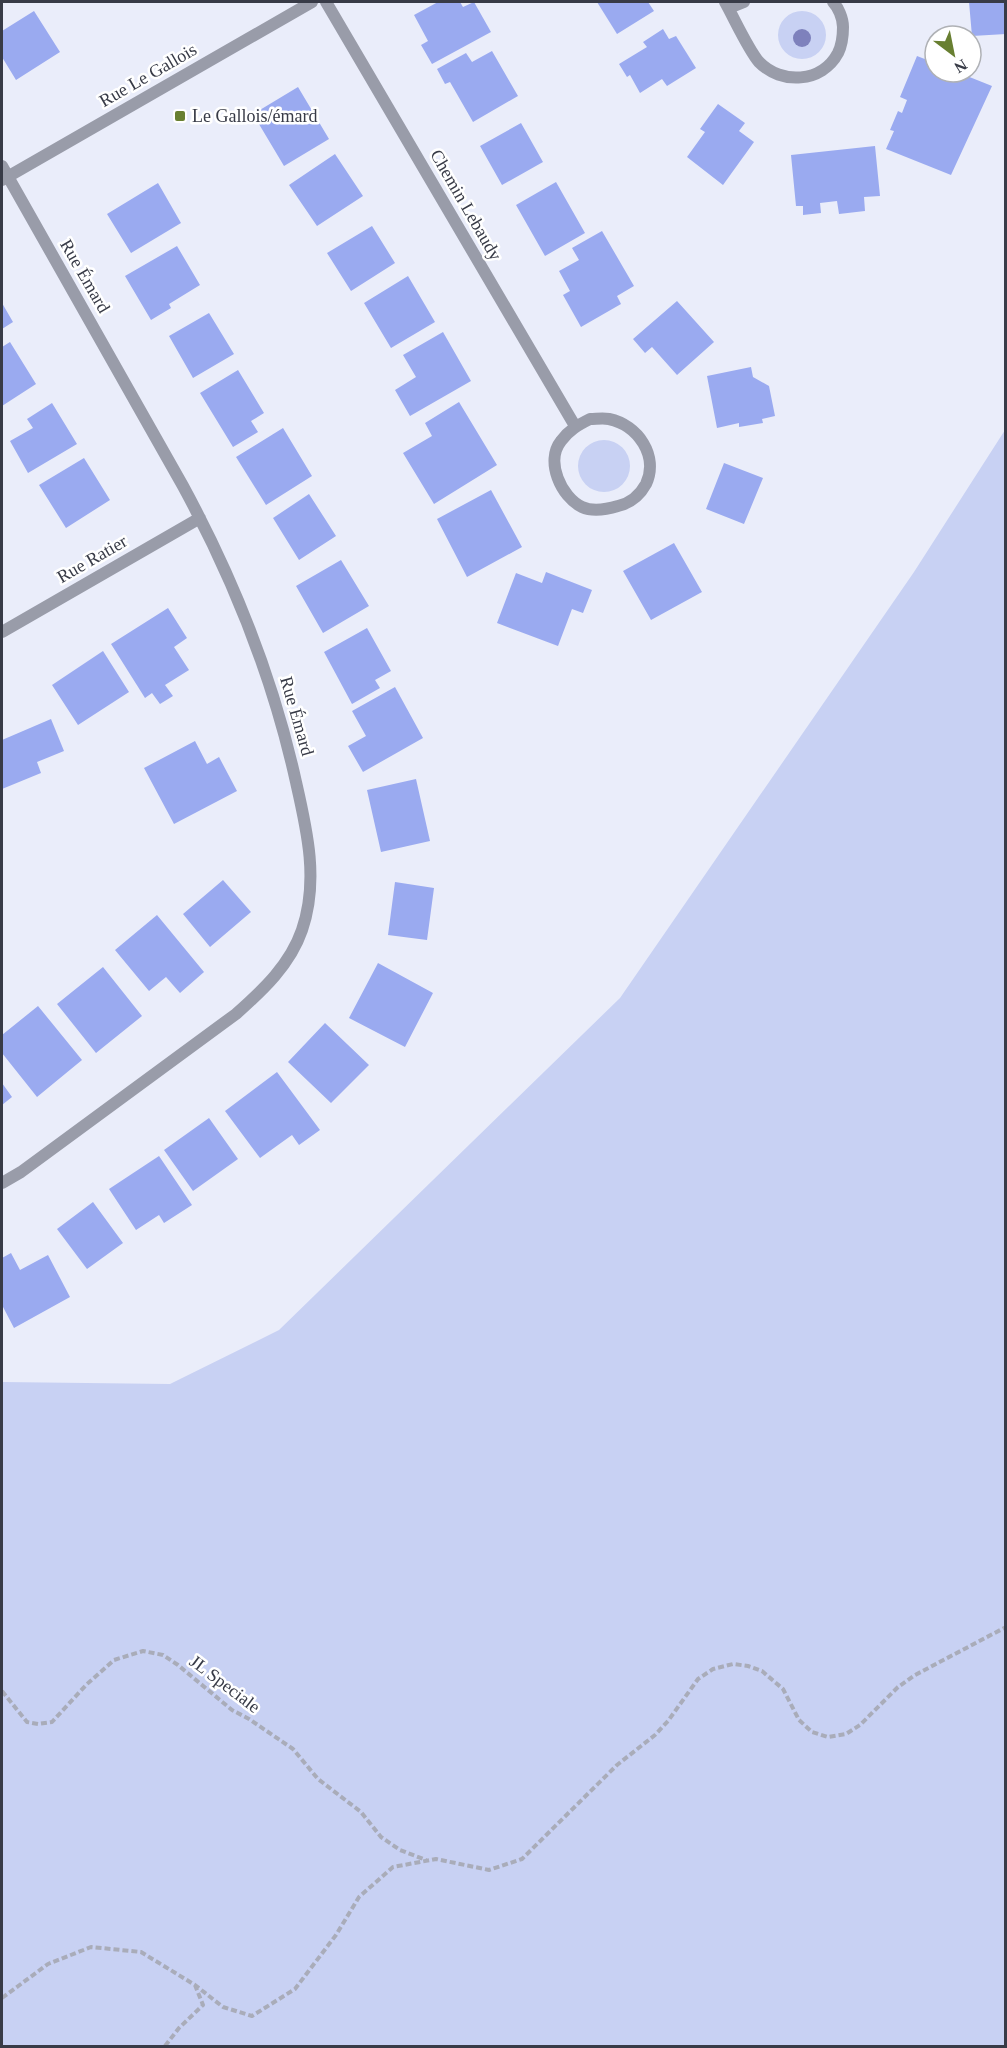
<svg xmlns="http://www.w3.org/2000/svg" width="1007" height="2048" viewBox="0 0 1007 2048" font-family="Georgia,serif">
  <style>
    .green { fill: #c8d1f3 }
    .building { fill: #9aaaf0 }
    .lines { fill: none; stroke-linecap: round; stroke-linejoin: round }
    .path { stroke: #a9acb9; stroke-width: 4; stroke-dasharray: 6 3; stroke-linecap: butt }
    .minor { stroke: #999ca9; stroke-width: 12 }
    .tertiary { stroke: #999ca9; stroke-width: 12 }
    .tree { fill: #7e81bc }
    .poi-dot { fill: #687f31; stroke: #fff; stroke-width: 2 }
    .labels { text-anchor: middle; dominant-baseline: central; stroke-width: 5; stroke-linejoin: round; paint-order: stroke }
    .street-label { font-size: 18px; fill: #383b47; stroke: #fff }
    .poi-label { font-size: 18px; fill: #383b47; stroke: #fff; text-anchor: start }
  </style>
  <rect width="100%" height="100%" fill="#eaedfa"/>
  <path class="green" d="M778 35a24 24 0 1 1 48 0a24 24 0 1 1-48 0Z
    M 1005,430 L 1005,2046 L 2,2046 L 2,1382 L 170,1384 L 279,1330 L 620,998 L 914,572 Z
    M578 466a26 26 0 1 1 52 0a26 26 0 1 1-52 0Z"/>
  <path class="building" d="M 438,2 L 460,2 L 463,7 L 474,2 L 491,32 L 432,64 L 421,45 L 428,41 L 414,15 Z
    M 597,2 L 648,2 L 654,11 L 617,34 Z
    M 969,2 L 1006,2 L 1006,34 L 972,36 Z
    M 34,11 L 60,52 L 16,80 L 2,57 L 2,31 Z
    M 663,29 L 669,39 L 676,36 L 696,68 L 667,86 L 662,79 L 640,93 L 630,75 L 627,77 L 619,64 L 647,47 L 643,42 Z
    M 492,51 L 518,96 L 473,122 L 450,82 L 445,84 L 437,69 L 466,53 L 472,62 Z
    M 917,56 L 935,63 L 935,72 L 957,72 L 992,86 L 951,175 L 886,149 L 894,131 L 890,130 L 898,111 L 902,113 L 907,100 L 900,97 Z
    M 298,87 L 329,139 L 284,166 L 253,114 Z
    M 718,104 L 745,123 L 739,131 L 754,142 L 723,185 L 687,157 L 705,132 L 700,129 Z
    M 521,123 L 543,162 L 502,185 L 480,146 Z
    M 875,146 L 880,196 L 864,197 L 865,211 L 839,214 L 837,201 L 820,203 L 821,213 L 803,215 L 803,206 L 796,206 L 791,155 Z
    M 335,154 L 363,196 L 317,226 L 289,185 Z
    M 556,182 L 585,233 L 545,256 L 516,205 Z
    M 158,183 L 181,223 L 131,253 L 107,214 Z
    M 372,226 L 395,263 L 351,291 L 327,253 Z
    M 602,231 L 634,286 L 617,296 L 621,304 L 581,327 L 563,295 L 570,291 L 559,271 L 579,260 L 572,248 Z
    M 177,246 L 200,285 L 169,304 L 171,308 L 151,320 L 125,276 Z
    M 408,276 L 435,322 L 391,348 L 364,303 Z
    M 677,301 L 714,342 L 677,375 L 652,347 L 645,353 L 633,339 Z
    M 2,303 L 13,322 L 2,329 Z
    M 209,313 L 234,354 L 193,378 L 169,336 Z
    M 443,332 L 471,381 L 410,416 L 395,390 L 416,377 L 403,355 Z
    M 10,342 L 36,384 L 2,406 L 2,347 Z
    M 751,367 L 753,377 L 769,386 L 775,416 L 762,419 L 763,423 L 739,427 L 739,423 L 717,428 L 707,376 Z
    M 238,370 L 264,413 L 251,421 L 258,432 L 233,447 L 200,393 Z
    M 459,402 L 497,465 L 434,504 L 403,453 L 432,436 L 425,423 Z
    M 52,403 L 77,444 L 28,473 L 10,441 L 33,428 L 27,419 Z
    M 283,428 L 312,476 L 266,505 L 236,457 Z
    M 84,458 L 110,500 L 66,528 L 39,485 Z
    M 724,463 L 763,478 L 744,524 L 706,509 Z
    M 491,490 L 522,547 L 467,577 L 437,519 Z
    M 309,494 L 336,536 L 299,560 L 273,518 Z
    M 674,543 L 702,592 L 651,620 L 623,571 Z
    M 341,560 L 369,606 L 323,633 L 296,586 Z
    M 546,572 L 592,590 L 583,613 L 572,609 L 558,646 L 497,623 L 516,573 L 542,583 Z
    M 168,608 L 187,638 L 174,647 L 189,670 L 165,685 L 173,696 L 160,704 L 152,693 L 145,698 L 111,644 Z
    M 367,628 L 391,671 L 375,680 L 380,688 L 352,704 L 324,652 Z
    M 103,651 L 129,692 L 78,725 L 52,685 Z
    M 395,687 L 423,738 L 363,772 L 348,746 L 366,736 L 352,711 Z
    M 51,719 L 64,751 L 37,762 L 41,773 L 2,789 L 2,740 Z
    M 195,741 L 207,764 L 219,757 L 237,791 L 174,824 L 144,768 Z
    M 416,779 L 430,841 L 381,852 L 367,790 Z
    M 223,880 L 251,912 L 210,947 L 183,914 Z
    M 395,882 L 434,888 L 427,940 L 388,935 Z
    M 157,915 L 204,972 L 180,993 L 166,977 L 149,991 L 115,950 Z
    M 378,963 L 433,993 L 405,1047 L 349,1018 Z
    M 103,967 L 142,1016 L 96,1053 L 57,1004 Z
    M 38,1006 L 82,1060 L 37,1097 L 2,1053 L 2,1035 Z
    M 325,1023 L 369,1065 L 331,1103 L 288,1062 Z
    M 277,1072 L 320,1130 L 299,1145 L 292,1135 L 260,1158 L 225,1111 Z
    M 2,1083 L 12,1097 L 2,1105 Z
    M 209,1118 L 238,1159 L 193,1191 L 164,1150 Z
    M 159,1156 L 192,1205 L 164,1223 L 159,1215 L 136,1230 L 109,1189 Z
    M 93,1202 L 123,1243 L 87,1269 L 57,1229 Z
    M 11,1253 L 20,1270 L 48,1255 L 70,1297 L 14,1328 L 2,1305 L 2,1258 Z"/>
  <g class="lines">
    <path class="path" d="M 2,1691 L 27,1722 L 38,1724 L 52,1722 L 87,1684 L 114,1660 L 143,1651 L 163,1655 L 178,1665 L 232,1710 L 249,1719 L 293,1749 L 318,1779 L 361,1812 L 381,1837 L 400,1850 L 426,1860
      M 2,1998 L 48,1964 L 91,1947 L 141,1952 L 195,1985 L 223,2007 L 252,2016 L 295,1989 L 336,1935 L 359,1897 L 393,1867 L 436,1859 L 489,1870 L 522,1859 L 617,1765 L 655,1735 L 668,1721 L 698,1679 L 713,1669 L 733,1664 L 748,1666 L 762,1671 L 783,1689 L 799,1720 L 812,1732 L 828,1737 L 846,1734 L 860,1725 L 898,1687 L 915,1675 L 1006,1627
      M 165,2046 L 179,2028 L 203,2005 L 195,1985"/>
    <path class="minor" d="M 326,2 L 575,426
      M 725,2 C 734,18 748,49 759,62 C 781,85 822,83 838,53 C 842,45 843,36 843,27 C 843,18 838,7 833,2
      M 729,8 L 744,2
      M 2,166 L 183,486 C 234,580 273,678 296,782 C 307,830 319,881 302,930 C 290,965 263,990 236,1014 L 21,1172 L 2,1183
      M 590,419 C 596,419 603,418 609,419 C 638,425 659,456 646,484 C 640,495 631,503 618,506 C 608,509 593,512 582,507 C 561,497 545,461 561,441 C 569,430 578,425 590,419 Z
      M 2,632 L 200,518"/>
    <path class="tertiary" d="M 2,180 L 312,2"/>
  </g>
  <circle class="tree" cx="802" cy="38" r="9"/>
  <rect class="poi-dot" x="174" y="110" width="12" height="12" rx="3"/>
  <g class="labels">
    <g class="street-label">
      <text transform="translate(148 75) rotate(-30)">Rue Le Gallois</text>
      <text transform="translate(466 205) rotate(60)">Chemin Lebaudy</text>
      <text transform="translate(85 276) rotate(60)">Rue Émard</text>
      <text transform="translate(92 559) rotate(-30)">Rue Ratier</text>
      <text transform="translate(297 716) rotate(74)">Rue Émard</text>
      <text transform="translate(225 1684) rotate(37)">JL Speciale</text>
    </g>
    <g class="poi-label">
      <text x="192" y="116">Le Gallois/émard</text>
    </g>
  </g>
  <rect width="1007" height="2048" fill="none" stroke="#383b47" stroke-width="6"/>
  <g transform="translate(953 54) rotate(148)"><circle r="28" fill="#ffffff" stroke="#afb1b5" stroke-width="1.5"/>
  <path d="M0-4.5L10 22L0 15L-10 22Z" fill="#687f31"/>
  <text y="-9" font-size="16" font-weight="bold" text-anchor="middle" fill="#383b47">N</text>
  </g>
</svg>
